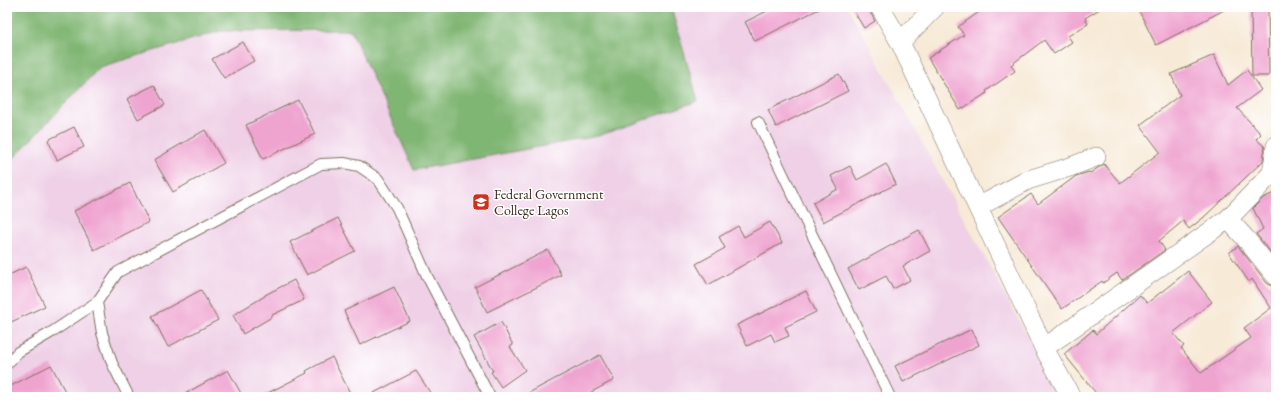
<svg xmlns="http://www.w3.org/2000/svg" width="1283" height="404" viewBox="0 0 1283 404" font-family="'EB Garamond',serif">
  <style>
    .built { fill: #efd0e6 }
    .forest { fill: #80b673; stroke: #5e7048 }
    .building { fill: #efa4d0 }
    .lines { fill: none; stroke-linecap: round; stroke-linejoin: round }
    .service-casing { stroke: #7d6d5f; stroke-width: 12 }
    .minor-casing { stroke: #7d6d5f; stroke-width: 20 }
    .service { stroke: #fff; stroke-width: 10 }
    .minor { stroke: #fff; stroke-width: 19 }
    .labels { text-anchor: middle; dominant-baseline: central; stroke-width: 3; stroke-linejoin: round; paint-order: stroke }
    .poi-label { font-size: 14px; fill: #3b2a1e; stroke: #fff; text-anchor: start }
  </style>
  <rect width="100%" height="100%" fill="#fff"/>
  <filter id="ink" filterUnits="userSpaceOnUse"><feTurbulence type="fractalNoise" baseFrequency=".025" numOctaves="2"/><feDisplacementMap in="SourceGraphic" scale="8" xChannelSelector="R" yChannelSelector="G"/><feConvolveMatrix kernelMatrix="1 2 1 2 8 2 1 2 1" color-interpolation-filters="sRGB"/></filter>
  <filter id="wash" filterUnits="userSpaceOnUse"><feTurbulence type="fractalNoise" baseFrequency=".012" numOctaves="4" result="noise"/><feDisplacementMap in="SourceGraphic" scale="16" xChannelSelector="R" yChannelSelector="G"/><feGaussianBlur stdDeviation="0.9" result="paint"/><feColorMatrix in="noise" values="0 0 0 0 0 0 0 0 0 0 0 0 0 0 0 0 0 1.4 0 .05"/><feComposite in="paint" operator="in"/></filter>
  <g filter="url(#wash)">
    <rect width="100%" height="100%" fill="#f7ead7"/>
    <path class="built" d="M 7,7 L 848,7 L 1061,397 L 7,397 Z"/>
    <path class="forest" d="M 7,7 L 671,7 L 698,101 L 598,136 L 414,170 L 351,30 L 220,31 L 100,67 L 7,165 Z"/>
    <g id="blocks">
      <path class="building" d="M 775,7 L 823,7 L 755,41 L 745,22 Z
        M 851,7 L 869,7 L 870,12 L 875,21 L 864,28 Z
        M 986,7 L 1103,7 L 1085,18 L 1088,24 L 1068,36 L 1072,42 L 1054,54 L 1044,40 L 1011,65 L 1015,71 L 986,91 L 987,93 L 960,110 L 928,58 L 964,35 L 958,27 Z
        M 1137,7 L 1230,7 L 1156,45 Z
        M 1251,7 L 1268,7 L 1269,76 L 1252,76 Z
        M 243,42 L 254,61 L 224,78 L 212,59 Z
        M 1214,55 L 1228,85 L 1247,70 L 1261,90 L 1237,108 L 1261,134 L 1256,139 L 1265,147 L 1263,161 L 1203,218 L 1189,229 L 1183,221 L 1159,241 L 1165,250 L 1122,280 L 1117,273 L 1103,283 L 1102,281 L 1062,309 L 998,217 L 1031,194 L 1038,204 L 1076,176 L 1089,172 L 1090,173 L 1104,164 L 1120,183 L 1160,152 L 1140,125 L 1180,95 L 1171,74 Z
        M 839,74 L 848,91 L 776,127 L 768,110 Z
        M 154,85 L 165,105 L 138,119 L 127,99 Z
        M 298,100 L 315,134 L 263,159 L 246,125 Z
        M 74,127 L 84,147 L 57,160 L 48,140 Z
        M 205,130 L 224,163 L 173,192 L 154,160 Z
        M 886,164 L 896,184 L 823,222 L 813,203 L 838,189 L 831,176 L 850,166 L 857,180 Z
        M 130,183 L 149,222 L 94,250 L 74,211 Z
        M 1276,192 L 1276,259 L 1256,234 L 1263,229 L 1253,208 L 1263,198 Z
        M 338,218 L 355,251 L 307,275 L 290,242 Z
        M 770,222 L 782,243 L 708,285 L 696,264 L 725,248 L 719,237 L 738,226 L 744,237 Z
        M 919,230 L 930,251 L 903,266 L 910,280 L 893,289 L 886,276 L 859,290 L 848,269 Z
        M 1238,246 L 1267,283 L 1272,286 L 1276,287 L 1276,397 L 1099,397 L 1064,354 L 1093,330 L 1096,334 L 1140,295 L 1147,303 L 1188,271 L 1212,302 L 1173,333 L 1184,346 L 1181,348 L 1201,373 L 1251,338 L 1244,328 L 1271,308 L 1252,279 L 1249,282 L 1229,253 Z
        M 548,250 L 561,275 L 487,312 L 475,287 Z
        M 26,267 L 45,306 L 7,324 L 7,276 Z
        M 294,280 L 304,300 L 272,315 L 272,317 L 243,334 L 233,315 L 265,296 L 265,295 Z
        M 394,287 L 410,321 L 360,345 L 344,311 Z
        M 201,290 L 218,320 L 168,347 L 152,316 Z
        M 806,291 L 816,312 L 785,327 L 789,336 L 775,342 L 771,334 L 747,346 L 737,325 Z
        M 501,322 L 513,345 L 510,347 L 525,370 L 501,387 L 491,372 L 493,371 L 474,337 Z
        M 972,329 L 979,345 L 903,382 L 895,366 Z
        M 600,355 L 614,380 L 582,397 L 521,397 Z
        M 332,357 L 352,397 L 260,397 L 307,373 L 306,371 Z
        M 51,365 L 68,397 L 7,397 L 7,388 Z
        M 228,370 L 243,397 L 179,397 Z
        M 416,371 L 433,397 L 366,397 Z"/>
    </g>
  </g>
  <g filter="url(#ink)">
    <use href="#blocks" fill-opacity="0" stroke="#7d6d5f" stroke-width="1"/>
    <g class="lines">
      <defs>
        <path id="service" d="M 758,122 L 890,397
          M 7,364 L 18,352 L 52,332 L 97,302
          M 129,397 L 112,363 L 102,333 L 97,302 L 118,272 L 321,164 L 344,163 L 359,166 L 378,179 L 397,208 L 427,276 L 490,397"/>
        <path id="minor" d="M 880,7 L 900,42 L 1044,348 L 1071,397
          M 900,42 L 935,7
          M 978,207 L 1028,180 L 1070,167 L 1096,157
          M 1228,219 L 1246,239 L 1276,276
          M 1044,348 L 1228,219 L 1272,173 L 1276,146"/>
      </defs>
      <use href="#service" class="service-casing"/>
      <use href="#minor" class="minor-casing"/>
      <use href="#service" class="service"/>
      <use href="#minor" class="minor"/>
    </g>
  </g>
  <defs>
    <symbol id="school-square" viewBox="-11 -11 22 22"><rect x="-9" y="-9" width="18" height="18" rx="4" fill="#c8321e" stroke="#fff"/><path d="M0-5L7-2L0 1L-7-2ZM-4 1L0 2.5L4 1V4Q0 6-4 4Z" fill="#fff"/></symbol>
  </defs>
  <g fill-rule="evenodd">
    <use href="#school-square" x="471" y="192" width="20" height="20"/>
  </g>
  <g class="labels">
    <g class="poi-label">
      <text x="494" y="194">Federal Government<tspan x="494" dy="16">College Lagos</tspan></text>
    </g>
  </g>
  <rect width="1283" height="404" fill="none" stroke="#fff" stroke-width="24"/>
</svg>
